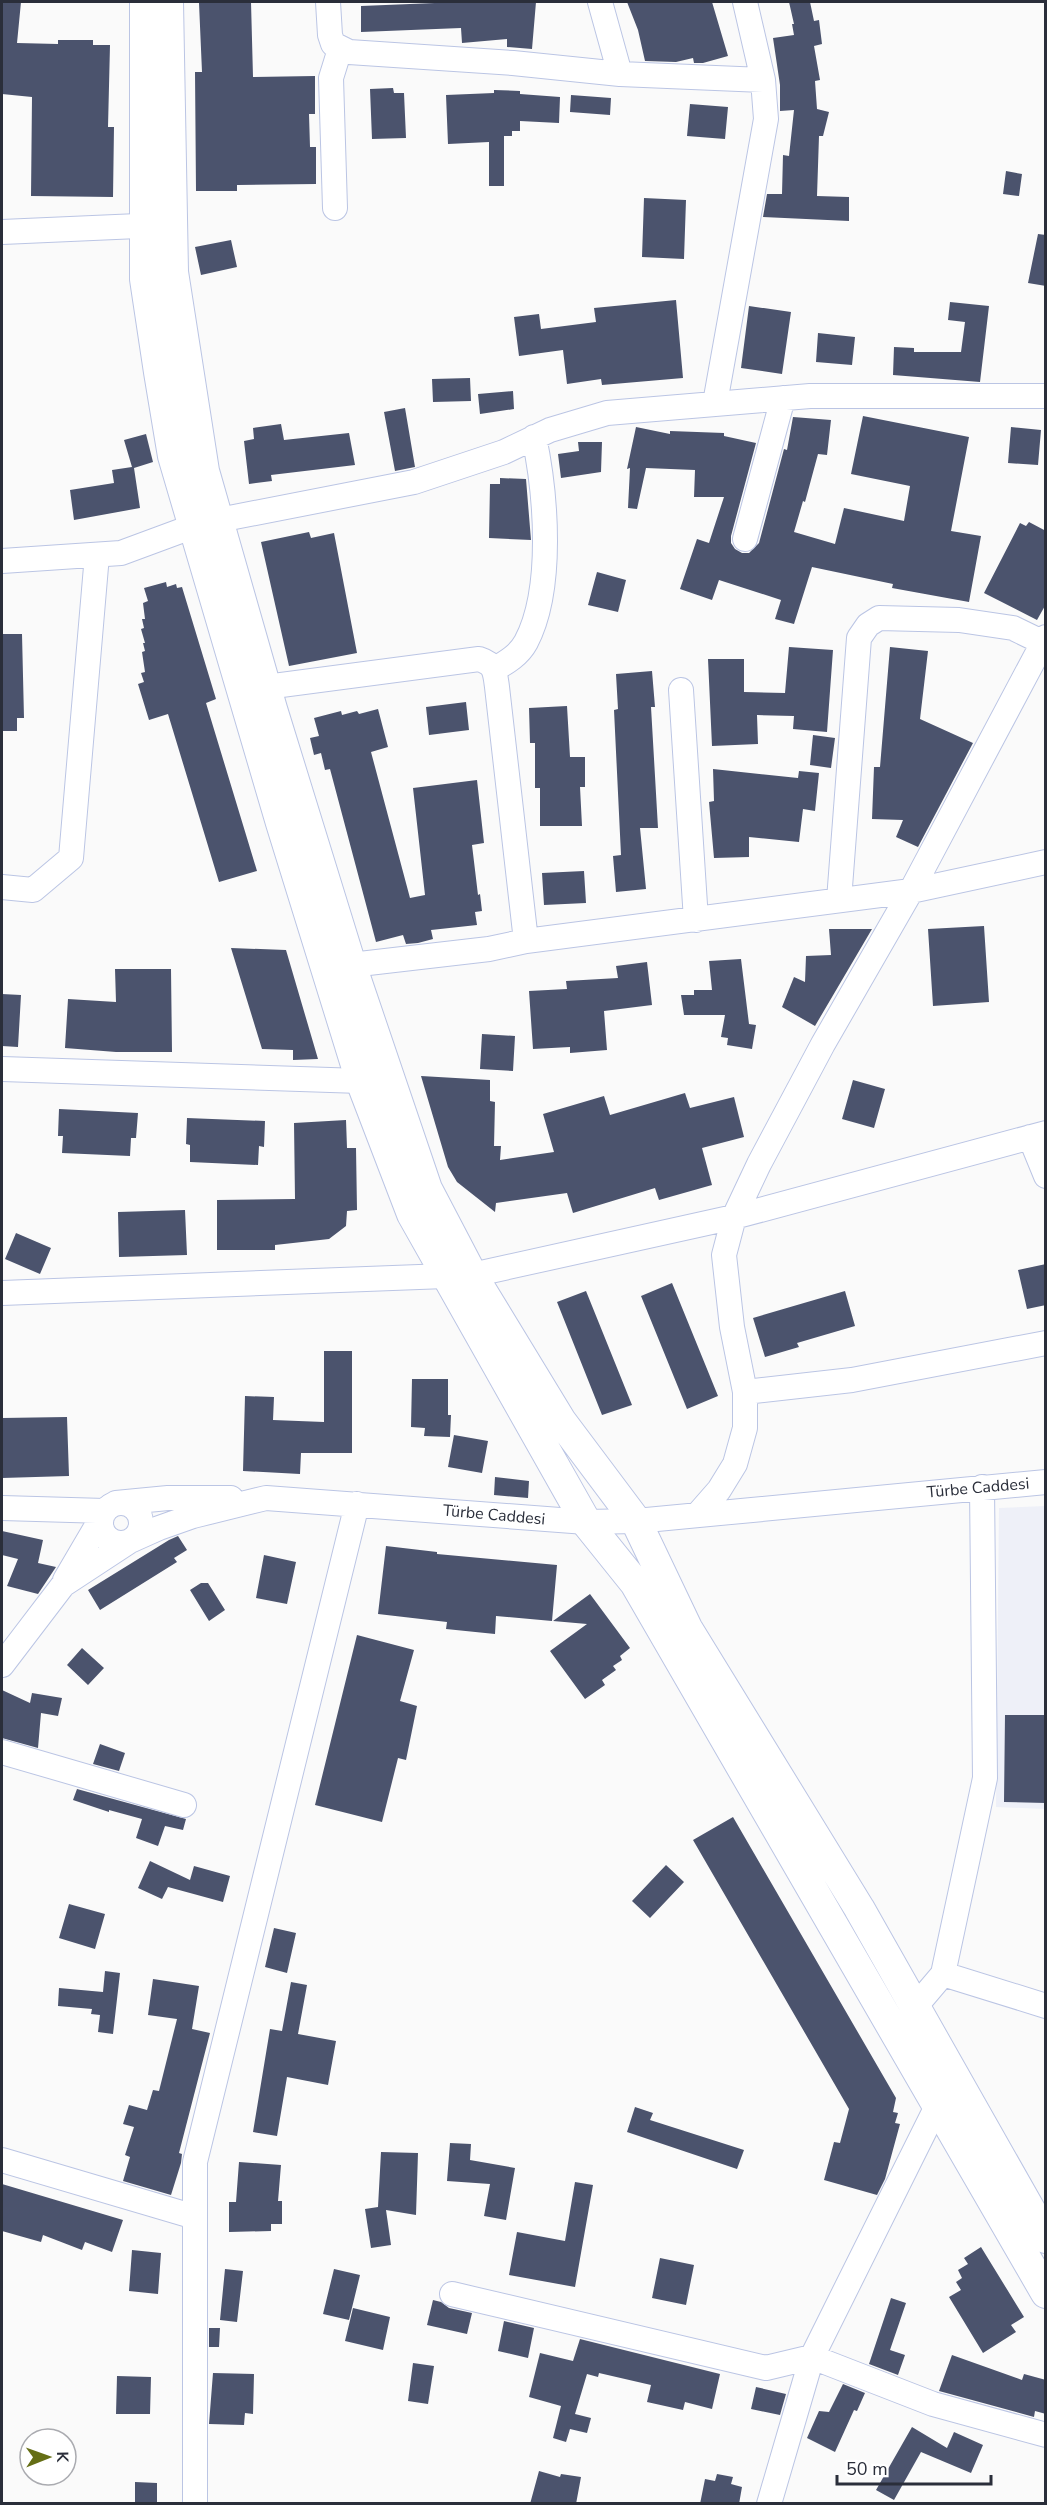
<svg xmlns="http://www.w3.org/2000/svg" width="1047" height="2505" viewBox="0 0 1047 2505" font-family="'Nunito Sans',sans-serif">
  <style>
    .built { fill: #eef0f8 }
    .building { fill: #4b536d }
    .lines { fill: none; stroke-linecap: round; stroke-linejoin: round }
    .minor-casing { stroke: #bbc5e4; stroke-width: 26 }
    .major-casing { stroke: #bbc5e4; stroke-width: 32 }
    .minor { stroke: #fff; stroke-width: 24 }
    .major { stroke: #fff; stroke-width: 30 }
    .labels { text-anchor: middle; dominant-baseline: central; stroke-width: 6; stroke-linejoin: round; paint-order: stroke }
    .street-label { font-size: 16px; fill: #2a2e3a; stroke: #fff }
  </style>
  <rect width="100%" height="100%" fill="#fafafa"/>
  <path class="built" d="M 1045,1506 L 1045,1809 L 996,1807 L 999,1508 Z"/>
  <path class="building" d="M 2,2 L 21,2 L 17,43 L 58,44 L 58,40 L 93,40 L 93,45 L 110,45 L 108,127 L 114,127 L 113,197 L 31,196 L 32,97 L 2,94 Z
    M 251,2 L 253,77 L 315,76 L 315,114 L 309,114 L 310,147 L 316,147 L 316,184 L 237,185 L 237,191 L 196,191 L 195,72 L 202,72 L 199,3 Z
    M 459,2 L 536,2 L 532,49 L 507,47 L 507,39 L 462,43 L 461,28 L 361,32 L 361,6 Z
    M 627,2 L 712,2 L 728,56 L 703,63 L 694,63 L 693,58 L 676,62 L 645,61 L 638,30 Z
    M 789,2 L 810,2 L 814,21 L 819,20 L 822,44 L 814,46 L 820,80 L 815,81 L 817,109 L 829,112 L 823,136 L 819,136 L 817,196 L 849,197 L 849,221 L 763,217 L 767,194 L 782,194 L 783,155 L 789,156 L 794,110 L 780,111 L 780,85 L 773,38 L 794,35 L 792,24 L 794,24 Z
    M 393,88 L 394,93 L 404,93 L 406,138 L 372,139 L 370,89 Z
    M 494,90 L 520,91 L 520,94 L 560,97 L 559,123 L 520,121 L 520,131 L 512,131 L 512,136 L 504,136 L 504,186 L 489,186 L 489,142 L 448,144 L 446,95 L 494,93 Z
    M 571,95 L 611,98 L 610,115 L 570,112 Z
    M 690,104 L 728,107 L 725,139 L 687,136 Z
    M 1006,171 L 1022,174 L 1019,196 L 1003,194 Z
    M 644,198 L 686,200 L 684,259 L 642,257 Z
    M 1038,234 L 1046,235 L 1046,286 L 1028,283 Z
    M 231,240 L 237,267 L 201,275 L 195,247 Z
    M 676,300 L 683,378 L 602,385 L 601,379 L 567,384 L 563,350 L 519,356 L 514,317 L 539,314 L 541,329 L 596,322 L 594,308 Z
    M 950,302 L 989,306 L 980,382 L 893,375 L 894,347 L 914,348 L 914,352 L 961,352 L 965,322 L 948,320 Z
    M 749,306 L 791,312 L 782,374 L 741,368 Z
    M 818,333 L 855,337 L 852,365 L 816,362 Z
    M 470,378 L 471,401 L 433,402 L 432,379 Z
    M 513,391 L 514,409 L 480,414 L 478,394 Z
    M 405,408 L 415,467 L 395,471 L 384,412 Z
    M 863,416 L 969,437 L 951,531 L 981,536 L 969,602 L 892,588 L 893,584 L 812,567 L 794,624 L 775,619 L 781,600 L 719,580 L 712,600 L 680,589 L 697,539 L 709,543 L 724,497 L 694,497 L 695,470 L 646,468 L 637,509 L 628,508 L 630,468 L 627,469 L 636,427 L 670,434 L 670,431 L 724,433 L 724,436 L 756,443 L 731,536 L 731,543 L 735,549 L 742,553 L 749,553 L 759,543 L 784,449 L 787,450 L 793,417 L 831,420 L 827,455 L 818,454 L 805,502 L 803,501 L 794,532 L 835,544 L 844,508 L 904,521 L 910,486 L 851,474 Z
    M 281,424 L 284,440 L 349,433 L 355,465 L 271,475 L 272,481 L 249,484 L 244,441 L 254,439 L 253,428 Z
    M 1011,427 L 1041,430 L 1038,465 L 1008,463 Z
    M 146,434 L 153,462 L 134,468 L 140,508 L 74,520 L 70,490 L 114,483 L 112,470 L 132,467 L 124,440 Z
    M 578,442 L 602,442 L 601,472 L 561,478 L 558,454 L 579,451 Z
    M 500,478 L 526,479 L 531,540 L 489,538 L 490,484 L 500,484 Z
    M 1029,522 L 1046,531 L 1046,604 L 1037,620 L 984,593 L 1020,523 L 1026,526 Z
    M 309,532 L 311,538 L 334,533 L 357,653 L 289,666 L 261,542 Z
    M 597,572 L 626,580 L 618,612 L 588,605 Z
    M 166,582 L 167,587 L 176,584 L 177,588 L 182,587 L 216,699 L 206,703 L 257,871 L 219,882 L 168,714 L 149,720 L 138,684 L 144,682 L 141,673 L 145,672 L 142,652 L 145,651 L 143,643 L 145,643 L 141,629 L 144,628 L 142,619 L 145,619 L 143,603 L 148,601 L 144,588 Z
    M 2,634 L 22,634 L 24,718 L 17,718 L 17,731 L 2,731 Z
    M 789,647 L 833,650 L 827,732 L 793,729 L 794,716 L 757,715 L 758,744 L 712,746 L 708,659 L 744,659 L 744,692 L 785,693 Z
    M 890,647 L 928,651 L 920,719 L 973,743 L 918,847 L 896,837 L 903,820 L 872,819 L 874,767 L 880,767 Z
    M 652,671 L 655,707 L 651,707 L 658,828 L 640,828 L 646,889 L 616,892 L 613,856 L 621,855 L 614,710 L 618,709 L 616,674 Z
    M 466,702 L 469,730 L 429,735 L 426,707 Z
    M 567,706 L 570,757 L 585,757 L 585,787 L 580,787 L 582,826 L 540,826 L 540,788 L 535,788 L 535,743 L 530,743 L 529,708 Z
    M 378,709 L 388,747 L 371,752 L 410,898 L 425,895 L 413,788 L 477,780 L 484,843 L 472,845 L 478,895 L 480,894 L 482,911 L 475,912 L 477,925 L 431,930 L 433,939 L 418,943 L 406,944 L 403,935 L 376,942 L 330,769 L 325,770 L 321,753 L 314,755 L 310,738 L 319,736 L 314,718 L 341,711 L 342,715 L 357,711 L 359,714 Z
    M 813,735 L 835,738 L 831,768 L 810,765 Z
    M 713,769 L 798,778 L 799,771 L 819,773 L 815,811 L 803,809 L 799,842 L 749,837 L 749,857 L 714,858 L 709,802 L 714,801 Z
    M 584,871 L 586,903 L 544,905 L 542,873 Z
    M 984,926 L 989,1002 L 933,1006 L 928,929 Z
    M 829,929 L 872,929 L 815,1026 L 782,1007 L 794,977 L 805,982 L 806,956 L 831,955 Z
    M 231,948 L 286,950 L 318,1059 L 293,1060 L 293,1050 L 262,1049 Z
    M 741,959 L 749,1024 L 756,1025 L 752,1049 L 727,1045 L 728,1038 L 721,1037 L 725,1015 L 684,1015 L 681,995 L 694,995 L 694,990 L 712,990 L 709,961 Z
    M 647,962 L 652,1005 L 604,1011 L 607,1050 L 570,1053 L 570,1047 L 533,1049 L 529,991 L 567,989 L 566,981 L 618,978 L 616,966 Z
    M 115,969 L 171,969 L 172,1052 L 116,1052 L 65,1048 L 68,999 L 116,1002 Z
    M 2,994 L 21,995 L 18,1047 L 2,1046 Z
    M 482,1034 L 515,1036 L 513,1071 L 480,1069 Z
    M 421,1076 L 490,1080 L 490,1101 L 495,1102 L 494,1146 L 501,1146 L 500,1160 L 554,1152 L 543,1114 L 604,1096 L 610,1115 L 685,1093 L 690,1108 L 734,1097 L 744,1137 L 702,1148 L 712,1185 L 659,1200 L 655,1188 L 573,1213 L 567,1193 L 496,1203 L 495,1212 L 457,1182 L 448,1167 Z
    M 853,1080 L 885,1089 L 874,1128 L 842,1119 Z
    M 59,1109 L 138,1113 L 136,1138 L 131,1138 L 130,1156 L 62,1153 L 63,1136 L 58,1136 Z
    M 187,1118 L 265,1121 L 264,1147 L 259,1146 L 258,1165 L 190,1162 L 190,1145 L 186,1144 Z
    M 346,1120 L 347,1148 L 356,1148 L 357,1210 L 347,1211 L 346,1226 L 329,1239 L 275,1245 L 275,1250 L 217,1250 L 217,1200 L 295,1199 L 294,1123 Z
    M 185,1210 L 187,1255 L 119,1257 L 118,1212 Z
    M 16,1233 L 51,1248 L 40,1274 L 5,1259 Z
    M 1046,1264 L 1046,1305 L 1027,1309 L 1018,1270 Z
    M 672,1283 L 718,1396 L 687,1409 L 641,1296 Z
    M 586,1291 L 632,1405 L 602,1415 L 557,1302 Z
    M 845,1291 L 855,1326 L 797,1343 L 799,1347 L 765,1357 L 753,1318 Z
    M 324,1351 L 352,1351 L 352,1453 L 301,1453 L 300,1474 L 243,1471 L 245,1396 L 274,1397 L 273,1420 L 324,1422 Z
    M 412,1379 L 448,1379 L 448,1415 L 451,1415 L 450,1437 L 424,1436 L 425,1428 L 411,1427 Z
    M 67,1417 L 69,1476 L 2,1478 L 2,1418 Z
    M 454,1435 L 488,1441 L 482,1473 L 448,1467 Z
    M 495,1477 L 529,1481 L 528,1498 L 494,1495 Z
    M 2,1531 L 43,1540 L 38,1563 L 56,1567 L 38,1594 L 7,1586 L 18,1559 L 2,1555 Z
    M 178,1536 L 187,1550 L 174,1558 L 177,1562 L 100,1610 L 88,1590 L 169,1540 Z
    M 386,1546 L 437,1552 L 437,1554 L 557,1565 L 552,1621 L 496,1616 L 495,1634 L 446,1629 L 447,1622 L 378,1614 Z
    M 264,1555 L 296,1562 L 287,1604 L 256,1598 Z
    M 201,1583 L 208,1583 L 225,1610 L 209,1621 L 190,1590 Z
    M 590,1594 L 630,1648 L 620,1656 L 622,1660 L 613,1666 L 616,1670 L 602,1680 L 605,1685 L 585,1699 L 550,1651 L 587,1624 L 553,1621 Z
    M 357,1635 L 414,1650 L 400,1701 L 417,1706 L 406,1760 L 398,1758 L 382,1822 L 315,1805 Z
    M 82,1648 L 104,1668 L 88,1685 L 67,1665 Z
    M 2,1690 L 30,1703 L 32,1693 L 62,1698 L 58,1716 L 41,1713 L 38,1748 L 2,1738 Z
    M 1005,1715 L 1046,1715 L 1046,1803 L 1004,1802 Z
    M 100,1744 L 125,1753 L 119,1771 L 93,1764 Z
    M 77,1789 L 186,1819 L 183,1830 L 165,1826 L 158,1846 L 136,1838 L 142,1819 L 109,1810 L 109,1812 L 73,1800 Z
    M 733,1817 L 896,2098 L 893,2112 L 898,2113 L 895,2123 L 900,2124 L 885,2179 L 877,2195 L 824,2180 L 834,2142 L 840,2143 L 849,2109 L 693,1840 Z
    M 150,1861 L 190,1880 L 194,1866 L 230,1876 L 223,1902 L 168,1887 L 162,1899 L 138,1888 Z
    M 666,1865 L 684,1882 L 650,1918 L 632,1901 Z
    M 69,1904 L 105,1914 L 95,1949 L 59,1938 Z
    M 274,1928 L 296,1933 L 287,1973 L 265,1967 Z
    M 105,1971 L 120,1973 L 113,2034 L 98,2032 L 100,2015 L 91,2014 L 92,2009 L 58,2006 L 59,1988 L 103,1992 Z
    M 153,1979 L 199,1986 L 192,2029 L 210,2033 L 179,2153 L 182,2154 L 181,2163 L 171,2195 L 123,2181 L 130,2157 L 125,2155 L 134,2127 L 123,2124 L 129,2105 L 147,2110 L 153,2090 L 159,2091 L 177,2019 L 148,2015 Z
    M 291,1982 L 307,1985 L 298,2034 L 336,2041 L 328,2085 L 287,2077 L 277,2136 L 253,2132 L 270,2029 L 282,2031 Z
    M 635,2107 L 653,2113 L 650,2120 L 744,2150 L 737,2169 L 627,2132 Z
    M 450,2143 L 471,2144 L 470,2160 L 515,2168 L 506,2220 L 484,2216 L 490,2184 L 447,2181 Z
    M 381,2152 L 418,2153 L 416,2215 L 386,2210 L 391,2245 L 371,2248 L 365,2209 L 378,2207 Z
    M 239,2162 L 281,2165 L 278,2201 L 282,2201 L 282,2224 L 271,2224 L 271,2231 L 229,2232 L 229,2202 L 236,2202 Z
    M 575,2182 L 593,2185 L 575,2287 L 509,2275 L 517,2232 L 565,2241 Z
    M 2,2184 L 123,2220 L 112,2252 L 85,2242 L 82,2250 L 43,2235 L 41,2242 L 2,2231 Z
    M 981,2247 L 1024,2317 L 1011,2325 L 1016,2332 L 983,2353 L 949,2297 L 961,2290 L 956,2282 L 962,2278 L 958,2270 L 968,2264 L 964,2258 Z
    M 132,2250 L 161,2253 L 158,2294 L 129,2291 Z
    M 660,2258 L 694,2265 L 686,2305 L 652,2298 Z
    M 225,2269 L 243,2271 L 237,2322 L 220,2320 Z
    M 334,2269 L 360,2275 L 349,2320 L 323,2314 Z
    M 891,2298 L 906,2303 L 890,2350 L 905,2355 L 898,2375 L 869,2364 Z
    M 433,2300 L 441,2302 L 449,2308 L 472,2313 L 467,2334 L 427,2325 Z
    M 353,2308 L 390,2317 L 383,2350 L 345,2341 Z
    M 504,2321 L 534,2328 L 528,2358 L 498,2351 Z
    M 209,2328 L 220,2328 L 219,2347 L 209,2347 Z
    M 580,2339 L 720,2374 L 712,2409 L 685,2402 L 683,2410 L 647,2402 L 651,2385 L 599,2373 L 598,2377 L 587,2374 L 575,2414 L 591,2418 L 587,2433 L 570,2429 L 566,2442 L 553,2438 L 561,2406 L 529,2397 L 540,2353 L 573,2361 Z
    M 952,2355 L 1022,2380 L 1024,2374 L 1046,2380 L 1046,2414 L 1035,2411 L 1034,2417 L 939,2391 Z
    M 413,2363 L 434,2366 L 428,2404 L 408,2401 Z
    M 213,2373 L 254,2374 L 253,2414 L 245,2413 L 244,2425 L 209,2424 Z
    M 117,2376 L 151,2377 L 150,2414 L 116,2414 Z
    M 843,2384 L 865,2393 L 857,2411 L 854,2410 L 835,2452 L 807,2438 L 819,2411 L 829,2412 Z
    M 756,2387 L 786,2394 L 780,2415 L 751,2409 Z
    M 912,2427 L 947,2448 L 954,2432 L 983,2445 L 971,2473 L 921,2452 L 894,2500 L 876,2490 Z
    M 539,2471 L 560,2477 L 561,2474 L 581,2477 L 576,2504 L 530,2504 Z
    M 717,2474 L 733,2477 L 731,2484 L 742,2487 L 739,2504 L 700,2504 L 705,2479 L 715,2481 Z
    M 135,2482 L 157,2483 L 157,2504 L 135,2504 Z"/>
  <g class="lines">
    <defs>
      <path id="minor" d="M 328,2 L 330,35 L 333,44 L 349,52 L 513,63 L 620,74 L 763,80
        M 600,2 L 620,74
        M 335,208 L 331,78 L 340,49
        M 2,232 L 161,225
        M 715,403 L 766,119 L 763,80 L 745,2
        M 745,539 L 783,398
        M 2,561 L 121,553 L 194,526 L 219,520 L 414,482 L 504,452 L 550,430 L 607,413 L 810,396 L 1046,396
        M 495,669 C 507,662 519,655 526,642 C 554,589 546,494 534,437
        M 266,687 L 479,659 C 495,664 495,672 497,687 L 526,941
        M 681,690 L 696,920
        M 2,887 L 33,890 L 71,858 L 97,555
        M 839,900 L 859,638 L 868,625 L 879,618 L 959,620 L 1013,628 L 1046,644
        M 333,964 L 351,965 L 489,949 L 526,941 L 911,891 L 1046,862
        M 2,1069 L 361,1081
        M 1030,1137 L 1046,1176
        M 2,1293 L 472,1275 L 734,1217 L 1046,1133
        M 745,1392 L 852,1380 L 1046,1343
        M101 1523a20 20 0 1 1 40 0a20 20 0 1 1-40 0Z
        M 116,1503 L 168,1498 L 231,1498
        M 2,1508 L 105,1511
        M 698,1514 L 719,1490 L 735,1464 L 745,1428 L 745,1392 L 732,1327 L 724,1255 L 734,1217 L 759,1164 L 823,1044 L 911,891 L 1046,637
        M 65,1580 L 102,1517
        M 2,1665 L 63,1585 L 130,1541 L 159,1528 L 193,1516 L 266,1498 L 586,1522 L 636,1521 L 1046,1482
        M 2,1752 L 184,1805
        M 943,1974 L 1046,2006
        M 915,2007 L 943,1974 L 985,1778 L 982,1487
        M 2,2160 L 195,2217
        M 452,2294 L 766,2368 L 812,2357 L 933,2404 L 1046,2435
        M 195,2504 L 195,2162 L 357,1504
        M 769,2504 L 812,2357 L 937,2106"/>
      <path id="major" d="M 145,2 L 145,279 L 159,372 L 173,456 L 281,823 L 361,1081 L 412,1214 L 586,1522 L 635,1583 L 1046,2293
        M 168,2 L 173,272 L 204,471 L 272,709 L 351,965 L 427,1189 L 472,1275 L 561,1421 L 636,1521 L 687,1628 L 859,1908 L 1046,2238"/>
    </defs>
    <use href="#minor" class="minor-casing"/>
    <use href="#major" class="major-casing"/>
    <use href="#minor" class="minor"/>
    <use href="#major" class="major"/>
  </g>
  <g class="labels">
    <g class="street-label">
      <text transform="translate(978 1488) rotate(-5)">Türbe Caddesi</text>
      <text transform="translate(494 1515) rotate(5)">Türbe Caddesi</text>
    </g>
  </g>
  <rect width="1047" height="2505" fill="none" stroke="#2a2e3a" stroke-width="6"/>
  <g transform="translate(48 2457) rotate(89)"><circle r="28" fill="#ffffff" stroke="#aaabb0" stroke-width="1.5"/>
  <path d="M0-4.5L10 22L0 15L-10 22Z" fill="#656e15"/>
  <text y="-9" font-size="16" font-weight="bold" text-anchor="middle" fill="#2a2e3a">K</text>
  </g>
  <path d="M837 2475v9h154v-9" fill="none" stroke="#2a2e3a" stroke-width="3"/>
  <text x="846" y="2475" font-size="18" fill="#2a2e3a" stroke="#ffffff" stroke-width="4.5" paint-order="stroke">50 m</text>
</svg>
